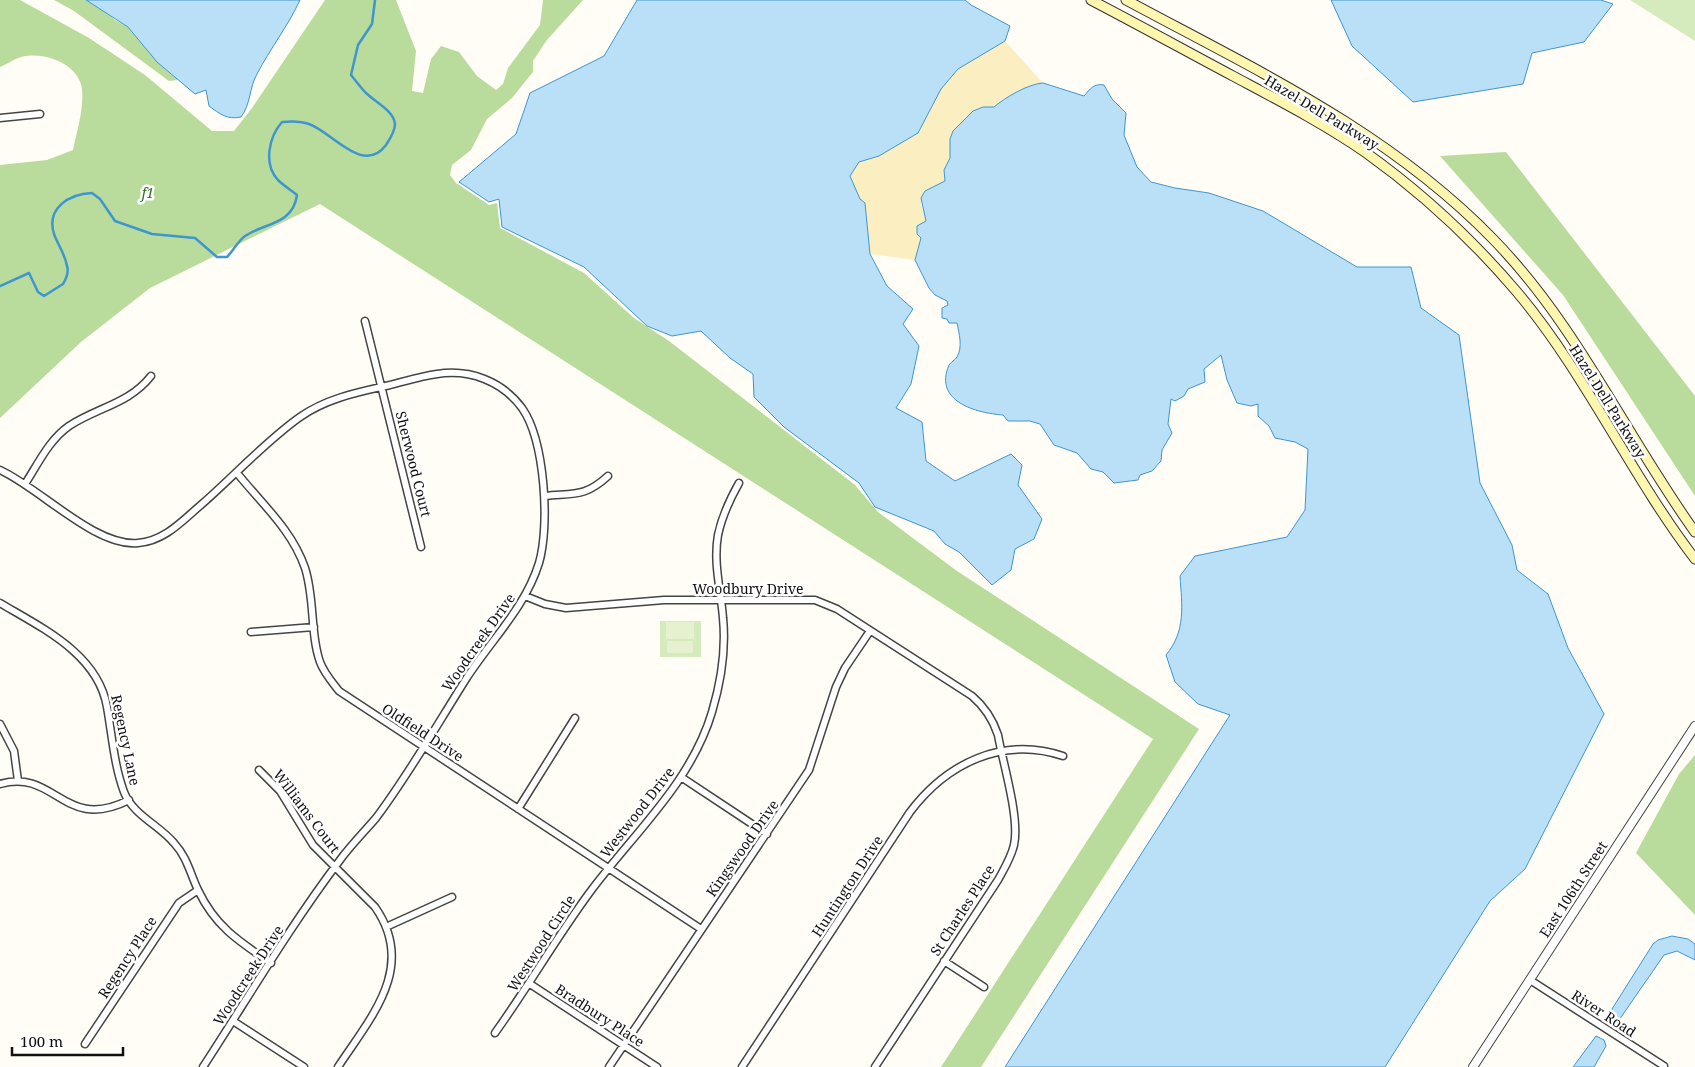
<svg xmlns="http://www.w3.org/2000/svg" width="1695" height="1067" viewBox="0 0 1695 1067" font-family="'Noto Serif',serif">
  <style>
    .green { fill: #d5ebbd }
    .forest { fill: #b9dc9c }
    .sand { fill: #fbeec1 }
    .pitch { fill: #e6f2cf }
    .water { fill: #b9e0f7; stroke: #3f96cf }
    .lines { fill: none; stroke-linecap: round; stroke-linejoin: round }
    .stream { stroke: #3f96cf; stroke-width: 2.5 }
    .minor-casing { stroke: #444; stroke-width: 9 }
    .tertiary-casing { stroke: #444; stroke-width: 10 }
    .secondary-casing { stroke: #333; stroke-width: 11 }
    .minor { stroke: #fff; stroke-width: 6 }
    .tertiary { stroke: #fff; stroke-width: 8 }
    .secondary { stroke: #fff6b0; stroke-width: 9 }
    .labels { text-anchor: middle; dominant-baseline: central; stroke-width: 5; stroke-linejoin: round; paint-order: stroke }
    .street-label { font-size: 14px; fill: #111; stroke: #fff }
    .park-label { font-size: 14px; font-style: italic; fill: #2f6b1f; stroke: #fff }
  </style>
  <rect width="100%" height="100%" fill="#fffdf5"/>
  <path class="green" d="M 1630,0 L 1695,0 L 1695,41 Z
    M 660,621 L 701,621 L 701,657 L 660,657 Z"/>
  <path class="forest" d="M 0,0 L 20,0 L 89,38 L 145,75 L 212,131 L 234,131 L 252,108 L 325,0 L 396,0 L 416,51 L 412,91 L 423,93 L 431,59 L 441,46 L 459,52 L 477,76 L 496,90 L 503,84 L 508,68 L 540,25 L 543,0 L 583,0 L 546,41 L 533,61 L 533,72 L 520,88 L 512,98 L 487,119 L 471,150 L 452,165 L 450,175 L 456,183 L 489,205 L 497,203 L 500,228 L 584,273 L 634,318 L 669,341 L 855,485 L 878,512 L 957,571 L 1199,729 L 981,1067 L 941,1067 L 1153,739 L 320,204 L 150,288 L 81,342 L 0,418 L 0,165 L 47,160 L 73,150 C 77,131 84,109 82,89 C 79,63 43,51 21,57 C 14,59 7,64 0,67 Z
    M 54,0 L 86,0 L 105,10 L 115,20 L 128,27 L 157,62 L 178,80 L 169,81 L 74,11 Z
    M 1506,152 L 1695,396 L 1695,496 L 1563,295 L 1440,156 Z
    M 1695,755 L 1695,915 L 1636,853 L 1679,774 Z"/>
  <path class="sand" d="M 1005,41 L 1043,83 C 1028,84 1006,97 994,107 L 983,107 L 965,117 L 960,125 L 953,131 L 950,139 L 950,158 L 944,170 L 945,181 L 925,191 L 921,204 L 926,221 L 915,260 L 870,254 L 865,203 L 860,199 L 850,176 L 859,162 L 879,156 L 918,133 L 941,89 L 958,69 Z"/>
  <path class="pitch" d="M 666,622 L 694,622 L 694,639 L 666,639 Z
    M 667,641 L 693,641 L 693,653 L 667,653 Z"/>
  <path class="water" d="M 86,0 L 300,0 C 288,26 270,49 257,74 C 249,88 251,104 241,117 C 227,120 220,114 209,106 L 206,90 L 195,94 L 157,62 L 128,27 Z
    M 637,0 L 965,0 L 971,5 L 1010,26 L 1005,41 L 958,69 L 941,89 L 918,133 L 879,156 L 859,162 L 850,176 L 860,199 L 865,203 L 870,254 L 887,286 L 913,309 L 903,324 L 919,346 L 911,384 L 896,408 L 922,422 L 926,461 L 955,481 L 1011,454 L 1022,465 L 1018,485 L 1042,519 L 1034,539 L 1015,549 L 1011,570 L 992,585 L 959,552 L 945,544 L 934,531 L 875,507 L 859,483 L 784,427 L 754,397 L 753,374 L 730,358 L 701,331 L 672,336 L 647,326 L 584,267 L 502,227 L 499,199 L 489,202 L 459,182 L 516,134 L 530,93 L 604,56 Z
    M 1331,0 L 1601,0 L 1613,4 L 1584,42 L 1532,53 L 1523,84 L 1413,102 L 1352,46 Z
    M 1043,83 L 1084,96 C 1090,89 1094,83 1104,85 L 1112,99 L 1126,113 L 1124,135 L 1137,167 L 1151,182 L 1175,188 L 1209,193 L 1263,211 L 1357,267 L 1411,267 L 1421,308 L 1459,335 L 1480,483 L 1512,545 L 1517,570 L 1548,594 L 1568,648 L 1604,714 L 1525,869 L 1490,901 L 1385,1067 L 1005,1067 L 1230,715 L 1198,704 L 1175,682 L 1166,655 C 1186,631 1182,606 1180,576 L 1195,556 L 1287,537 L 1305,510 L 1308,449 L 1295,442 L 1275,438 L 1269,426 L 1258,416 L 1258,404 L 1251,406 L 1237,403 L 1227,380 L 1221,355 L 1204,369 L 1205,382 L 1188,389 L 1184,396 L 1175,401 L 1171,399 L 1168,424 L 1172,433 L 1162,450 L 1161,461 L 1152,471 L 1140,475 L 1138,480 L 1114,483 L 1103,472 L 1091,469 L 1077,453 L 1054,445 L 1040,424 L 1030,421 L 1008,421 L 1003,415 C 977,413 933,402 949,365 C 951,362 955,360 957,357 C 963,347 959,333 957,323 L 949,323 L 947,319 L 942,318 L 942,308 L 948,305 L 947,301 L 935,295 L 929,288 L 915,260 L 921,238 L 917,234 L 917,226 L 926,221 L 921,198 L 925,191 L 945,181 L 944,170 L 950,158 L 950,139 L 953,131 L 973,111 L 983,107 L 994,107 C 1006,97 1028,84 1043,83 Z
    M 1672,936 L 1688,939 L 1695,944 L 1695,960 L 1677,951 L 1664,955 L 1617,1023 L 1611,1022 L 1612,1009 L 1653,944 L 1658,940 Z
    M 1596,1036 L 1604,1040 L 1606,1046 L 1594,1067 L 1573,1067 Z"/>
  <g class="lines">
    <path class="stream" d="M 0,286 L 29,273 L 38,292 L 44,296 L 63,284 C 66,279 69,272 67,266 C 65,254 58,245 54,234 C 46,208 69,194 92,193 L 100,199 L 115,221 L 152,234 L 195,238 L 217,257 L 227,257 C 233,251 238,241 245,236 C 264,223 293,225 297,195 C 291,190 284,186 278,180 C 263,164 269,137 282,122 C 291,121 301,121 309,124 C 331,131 363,176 386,145 C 390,139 395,131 395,124 C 394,111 374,101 366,93 C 361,88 356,81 351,75 L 358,45 L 372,24 L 375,0"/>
    <defs>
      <path id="minor" d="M 0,118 L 40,114
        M 365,321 L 421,547
        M 0,470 C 40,488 95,547 138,543 C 165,541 183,520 202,504 C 234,476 266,441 300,417 C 327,398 359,392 390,385 C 406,381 422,376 437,374 C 470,369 502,381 522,408 C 545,441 550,525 539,563 C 525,608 491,640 466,679 C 437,725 409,774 376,818 C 364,832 351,845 340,860 C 290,926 248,998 203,1067
        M 237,473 C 262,504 292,530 305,568 C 315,599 310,634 320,662 C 324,673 332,682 339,691 L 701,929
        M 25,484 C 38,464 49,440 69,426 C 98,407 129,404 151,376
        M 545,496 C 575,493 585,497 608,476
        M 525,596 L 545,604 L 566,608 L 664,600 L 815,600 L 837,609 L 972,696 C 985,707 993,720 998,735 C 1003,764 1020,818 1014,845 C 1011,858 1004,869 998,880 L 875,1067
        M 0,603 C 42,628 98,654 107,707 C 112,735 114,765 124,792 C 133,815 159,825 174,843 C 187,857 190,873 198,890 C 215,926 238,941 271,963
        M 251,632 L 314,627
        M 0,724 L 14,751 L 18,781
        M 259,770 L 280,791 L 313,845 L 375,907 C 417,967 371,1017 338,1067
        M 681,777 L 767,834
        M 0,784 C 56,768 63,833 129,800
        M 518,809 L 575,718
        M 386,927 L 452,897
        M 944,961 L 984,987
        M 1530,980 L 1664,1066
        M 530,984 L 657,1067
        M 233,1021 L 304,1067
        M 495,1033 C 528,987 556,938 590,892 C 633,834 691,783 712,712 C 721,682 726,649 723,618 C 721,591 713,563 718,535 C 722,516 730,499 739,483
        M 85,1044 L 179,903 L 198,890
        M 609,1067 L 809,770 L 836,687 L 845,668 L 870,631
        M 742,1067 L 910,812 C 947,763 1003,736 1063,756"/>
      <path id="tertiary" d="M 1473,1067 L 1695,726"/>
      <path id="secondary" d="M 1091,0 C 1139,25 1186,51 1233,76 C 1278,100 1323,123 1365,152 C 1421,192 1472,239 1517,292 C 1586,374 1630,474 1695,559
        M 1126,0 C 1256,70 1388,131 1493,239 C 1577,325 1626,436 1695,532"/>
    </defs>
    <use href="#minor" class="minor-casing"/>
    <use href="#tertiary" class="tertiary-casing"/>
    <use href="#secondary" class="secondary-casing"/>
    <use href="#minor" class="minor"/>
    <use href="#tertiary" class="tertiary"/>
    <use href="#secondary" class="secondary"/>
  </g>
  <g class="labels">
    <g class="street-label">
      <text transform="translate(1322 112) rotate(31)">Hazel Dell Parkway</text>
      <text transform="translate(1608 401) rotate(58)">Hazel Dell Parkway</text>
      <text transform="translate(414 464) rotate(76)">Sherwood Court</text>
      <text x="748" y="588">Woodbury Drive</text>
      <text transform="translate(478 642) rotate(-55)">Woodcreek Drive</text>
      <text transform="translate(423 732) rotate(33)">Oldfield Drive</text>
      <text transform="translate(126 740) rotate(78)">Regency Lane</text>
      <text transform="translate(307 811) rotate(53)">Williams Court</text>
      <text transform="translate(637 812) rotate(-52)">Westwood Drive</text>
      <text transform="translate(742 848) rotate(-55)">Kingswood Drive</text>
      <text transform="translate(847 886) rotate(-57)">Huntington Drive</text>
      <text transform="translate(1573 889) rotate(-57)">East 106th Street</text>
      <text transform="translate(962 910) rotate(-57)">St Charles Place</text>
      <text transform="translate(541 943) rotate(-57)">Westwood Circle</text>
      <text transform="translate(127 957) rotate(-57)">Regency Place</text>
      <text transform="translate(248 975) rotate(-57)">Woodcreek Drive</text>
      <text transform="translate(1604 1013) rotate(33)">River Road</text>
      <text transform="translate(600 1015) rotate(33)">Bradbury Place</text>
    </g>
    <g class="park-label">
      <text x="148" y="192">f1</text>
    </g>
  </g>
  <path d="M12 1047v8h111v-8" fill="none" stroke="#111111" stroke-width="2.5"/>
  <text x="20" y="1047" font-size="15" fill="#111111" stroke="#ffffff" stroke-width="4" paint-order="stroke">100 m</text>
</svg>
